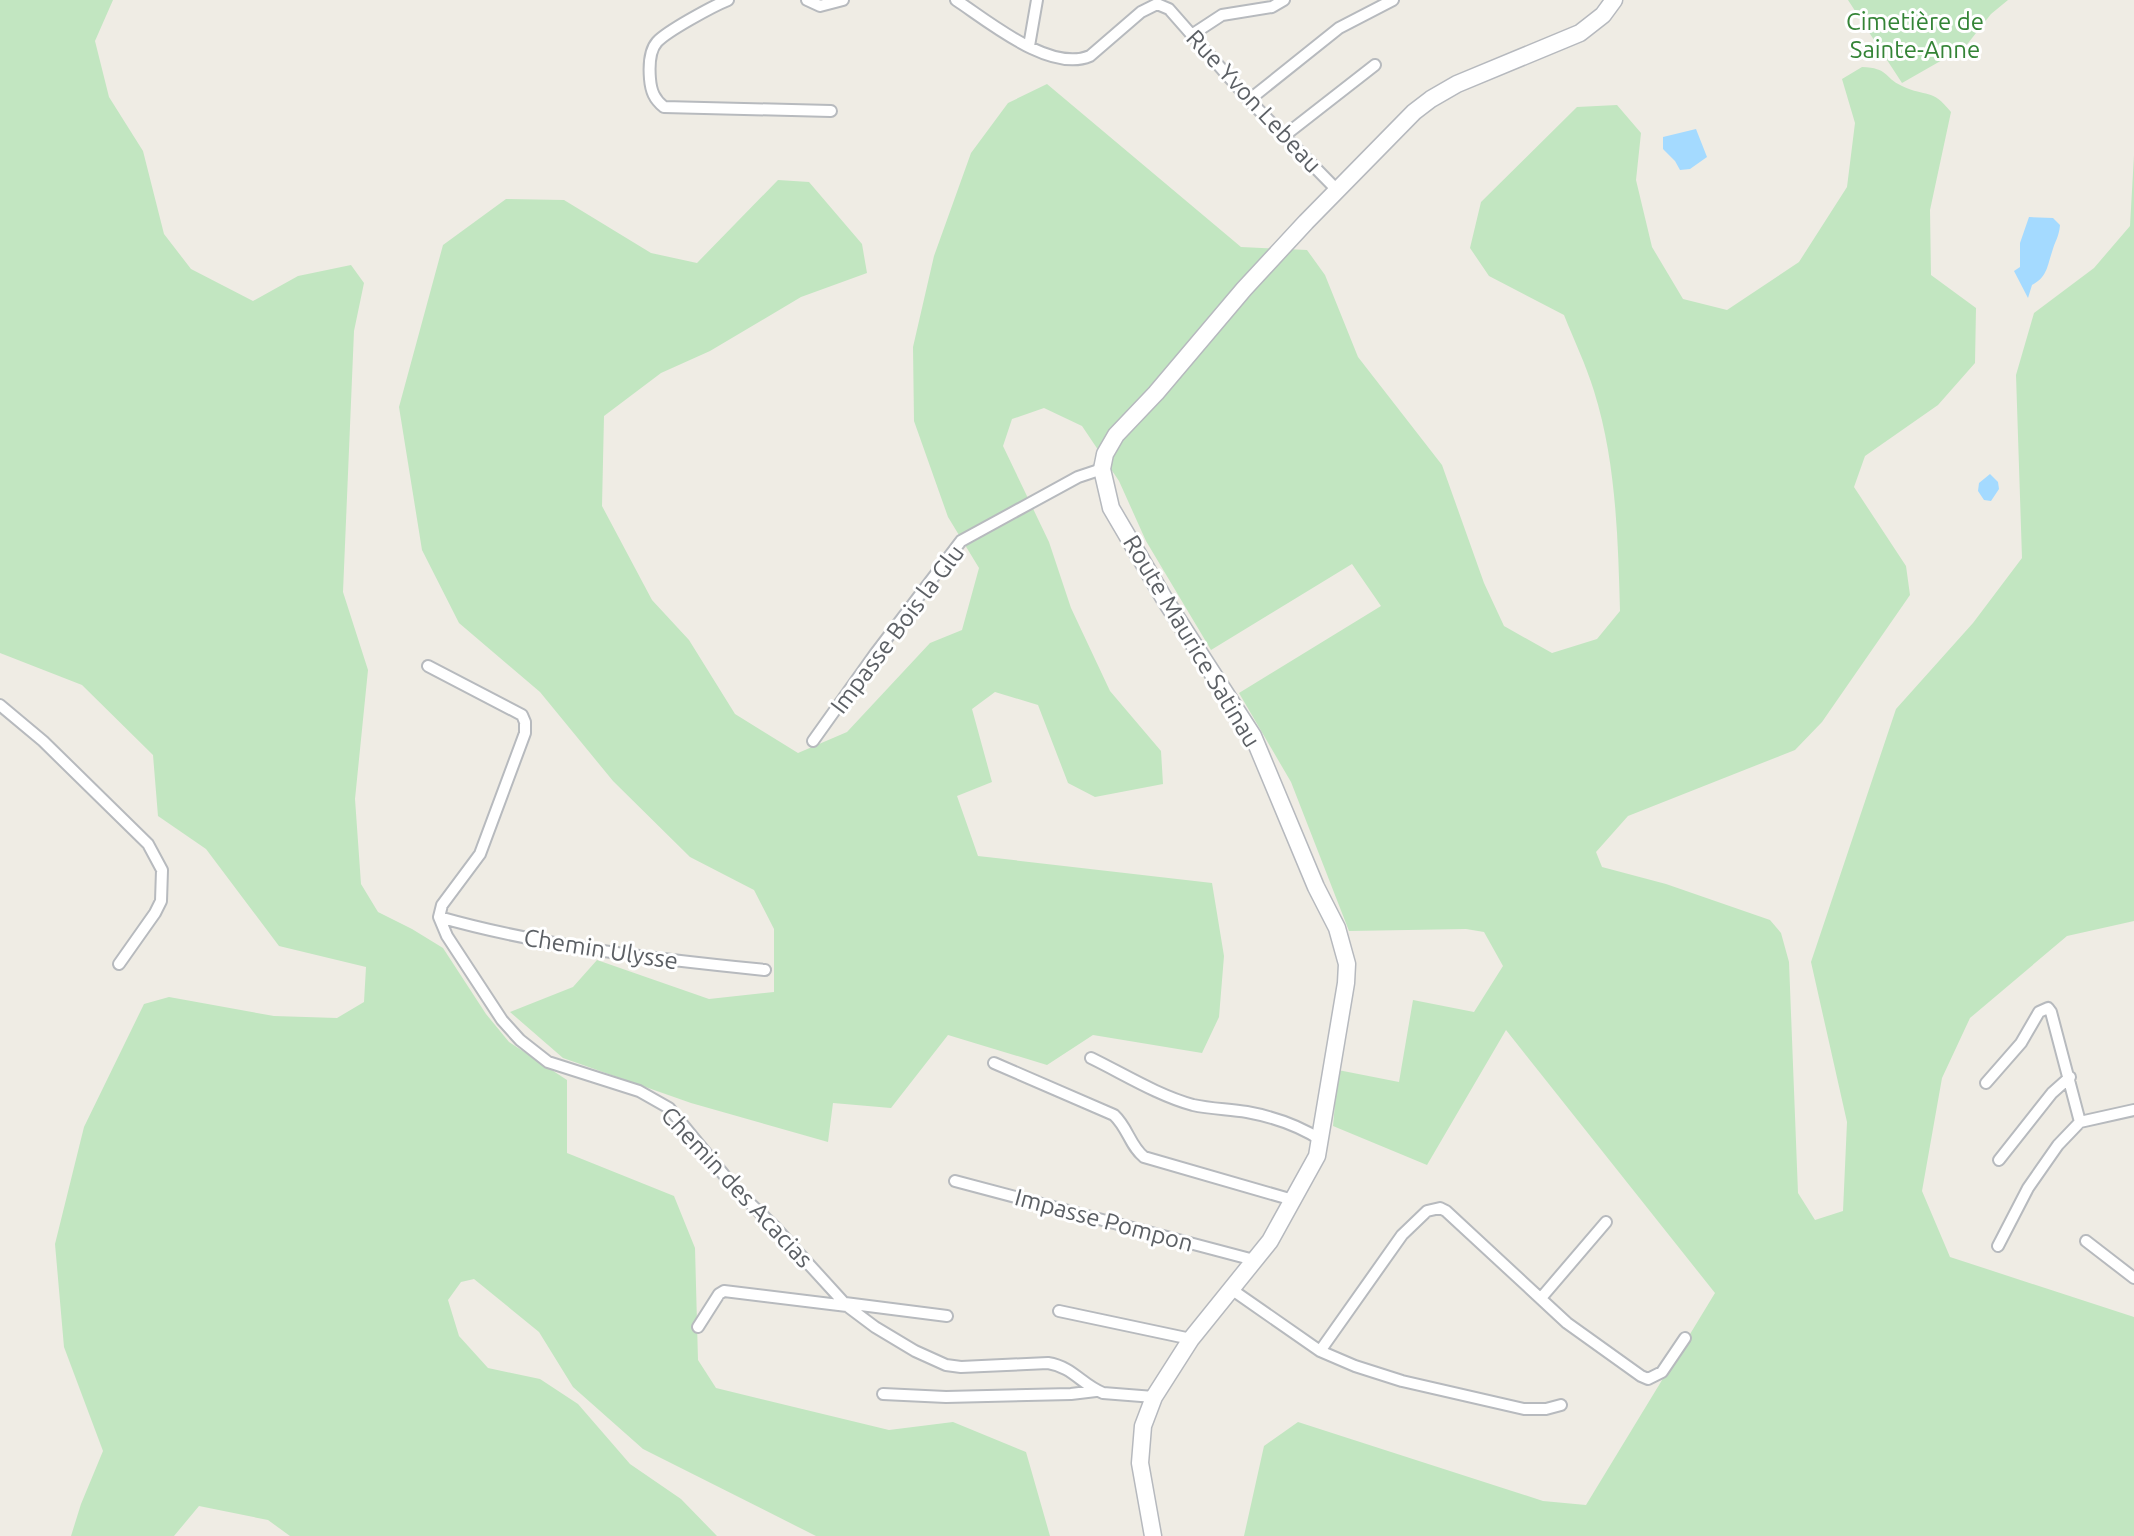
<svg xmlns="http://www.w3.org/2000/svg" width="2134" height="1536" viewBox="0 0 2134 1536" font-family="Ubuntu,sans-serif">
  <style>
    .green { fill: #c2e6c1 }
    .water { fill: #a4daff }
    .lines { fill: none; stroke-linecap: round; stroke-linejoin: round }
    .minor-casing { stroke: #b7babe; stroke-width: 14 }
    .secondary-casing { stroke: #b6b9be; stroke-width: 19 }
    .minor { stroke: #fff; stroke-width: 10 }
    .secondary { stroke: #fff; stroke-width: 16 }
    .labels { text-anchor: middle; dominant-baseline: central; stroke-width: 6; stroke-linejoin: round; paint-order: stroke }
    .park-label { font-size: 24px; fill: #348436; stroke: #fff }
    .street-label { font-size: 24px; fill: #5c6065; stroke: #fff }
  </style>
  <rect width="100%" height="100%" fill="#efece4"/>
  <path class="green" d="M 0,0 L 113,0 L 95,41 L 109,97 L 143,151 L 164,234 L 191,269 L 253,301 L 298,276 L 351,265 L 364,283 L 354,331 L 343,592 L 368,670 L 355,799 L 361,884 L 378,912 L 412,929 L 443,948 L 486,1014 L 509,1042 L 567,1080 L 567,1153 L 674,1196 L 695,1248 L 698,1360 L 716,1388 L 889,1430 L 953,1422 L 1026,1452 L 1050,1536 L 816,1536 L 643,1449 L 573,1387 L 539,1332 L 474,1279 L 461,1282 L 448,1300 L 459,1336 L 488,1368 L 540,1379 L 578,1404 L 630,1464 L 681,1499 L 717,1536 L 290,1536 L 268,1520 L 199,1506 L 174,1536 L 71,1536 L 81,1504 L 103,1451 L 64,1347 L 55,1244 L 84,1127 L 144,1004 L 169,997 L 274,1016 L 337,1018 L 364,1002 L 366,967 L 279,946 L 206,849 L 158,816 L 153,755 L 82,685 L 0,653 Z
    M 1848,0 L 2008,0 L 1991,14 L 1965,47 L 1902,83 Z
    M 1862,67 C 1889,68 1883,77 1902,86 C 1927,98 1931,87 1951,112 L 1930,210 L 1931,275 L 1976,308 L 1975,363 L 1938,405 L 1865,456 L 1854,487 L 1906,566 L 1910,595 L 1822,722 L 1795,750 L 1628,816 L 1596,852 L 1602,867 L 1666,884 L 1770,920 L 1781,933 L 1789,962 L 1798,1193 L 1815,1220 L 1843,1211 L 1847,1122 L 1811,962 L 1896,709 L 1973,623 L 2022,558 L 2016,375 L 2034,313 L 2094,268 L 2130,226 L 2134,155 L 2134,921 L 2067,936 L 1970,1018 L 1942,1078 L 1922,1191 L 1950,1257 L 2134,1317 L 2134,1536 L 1244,1536 L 1264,1446 L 1298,1422 L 1543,1501 L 1586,1505 L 1715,1293 L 1506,1030 L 1427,1165 L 1333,1126 L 1338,1070 L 1399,1082 L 1413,1000 L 1474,1012 L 1503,966 L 1484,932 L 1466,929 L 1349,931 L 1291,782 L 1239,693 L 1381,606 L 1352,564 L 1211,650 L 1146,541 L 1119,481 L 1082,426 L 1044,408 L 1012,419 L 1003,446 L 1049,542 L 1071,608 L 1110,691 L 1161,751 L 1163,784 L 1095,797 L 1068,783 L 1038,705 L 995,692 L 972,709 L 992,782 L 957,796 L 978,856 L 1212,883 L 1224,956 L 1219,1017 L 1202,1053 L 1093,1035 L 1047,1065 L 948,1035 L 891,1108 L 833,1103 L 828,1142 L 691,1103 L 563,1058 L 510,1012 L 573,987 L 597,960 L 709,999 L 774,992 L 774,929 L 754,890 L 690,857 L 613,781 L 540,692 L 459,623 L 422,550 L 399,407 L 443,245 L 506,199 L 564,200 L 651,253 L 697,263 L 778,180 L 809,182 L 862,244 L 867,273 L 801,297 L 710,351 L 661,373 L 604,416 L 602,506 L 652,600 L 689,640 L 735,714 L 798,753 L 847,732 L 930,643 L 962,630 L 979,568 L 948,517 L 914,421 L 913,347 L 934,256 L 971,153 L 1008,103 L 1047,84 L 1241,247 L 1307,250 L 1325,275 L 1358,357 L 1442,465 L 1484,583 L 1504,626 L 1552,653 L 1597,639 L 1620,611 C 1618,538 1616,461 1594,391 C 1586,365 1574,340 1564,315 L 1489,276 L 1470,248 L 1481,202 L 1577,107 L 1617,105 L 1641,133 L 1636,180 L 1652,247 L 1683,299 L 1727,310 L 1799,262 L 1847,187 L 1855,123 L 1842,79 Z"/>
  <path class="water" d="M 1696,129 L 1707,157 L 1690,169 L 1680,170 L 1675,161 L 1663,149 L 1663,137 Z
    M 2029,217 L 2053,218 L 2060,225 C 2059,237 2055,241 2052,252 C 2047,267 2047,277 2032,285 L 2028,298 L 2014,271 L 2020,267 L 2020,243 Z
    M 1990,474 L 1998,482 L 1999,489 L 1991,501 L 1984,500 L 1978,491 L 1979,483 Z"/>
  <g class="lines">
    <defs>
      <path id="minor" d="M 728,0 C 713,6 667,31 657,42 C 649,51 649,67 650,79 C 651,91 654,99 664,107 L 831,111
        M 807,0 L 820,6 L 843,0
        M 956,0 C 988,21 1050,73 1090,56 L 1141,12 L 1157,4 L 1169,9 L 1249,100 L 1337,190
        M 1193,34 L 1222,15 L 1272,7 L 1284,0
        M 1029,46 L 1037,0
        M 1249,100 L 1339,28 L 1393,0
        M 1284,136 L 1375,65
        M 428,666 L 522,715 L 525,722 L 525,733 L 480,854 L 442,905 L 439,917 L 447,936 L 502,1020 L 520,1040 L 548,1062 L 639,1091 L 669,1108 L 738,1192 L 774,1226 L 847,1306 L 875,1327 L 915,1351 L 946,1365 L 961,1367 L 1048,1363 C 1073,1367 1082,1385 1103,1393 L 1154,1397
        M 0,705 L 43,741 L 148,844 L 162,870 L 161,901 L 155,913 L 119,964
        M 813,741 L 875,654 L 961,541 L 1078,477 L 1102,469
        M 439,917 C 545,947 656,959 765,970
        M 1091,1058 C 1124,1074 1157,1095 1193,1105 C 1211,1109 1229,1109 1247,1112 C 1274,1117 1298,1125 1321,1140
        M 994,1063 L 1114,1115 C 1128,1128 1130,1146 1144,1157 L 1293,1200
        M 1986,1083 L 2021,1043 L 2039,1012 L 2048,1008 L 2051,1012 L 2080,1122
        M 1999,1160 L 2052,1093 L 2070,1077
        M 955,1181 L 1254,1260
        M 2086,1241 L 2134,1278
        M 1998,1246 L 2028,1188 L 2058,1145 L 2080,1122 L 2134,1110
        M 1231,1289 L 1320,1351 L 1355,1366 L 1402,1381 L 1524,1409 L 1546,1409 L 1561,1405
        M 1541,1298 L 1606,1222
        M 845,1303 L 947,1316
        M 1059,1311 L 1191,1339
        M 698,1327 L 719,1294 L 724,1291 L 847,1306
        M 1320,1351 L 1402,1235 L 1427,1211 L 1440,1208 L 1446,1211 L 1567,1323 L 1641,1376 L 1648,1379 L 1662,1372 L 1685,1338
        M 883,1394 L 946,1397 L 1071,1394 L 1096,1391"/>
      <path id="secondary" d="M 1153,1536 L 1140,1463 L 1143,1426 L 1154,1397 L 1191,1339 L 1270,1241 L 1317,1156 L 1346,983 L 1347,964 L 1337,928 L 1316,887 L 1253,736 L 1165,600 L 1111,508 L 1102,469 L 1105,454 L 1116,435 L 1156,393 L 1244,289 L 1306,222 L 1414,112 L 1431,99 L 1457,84 L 1580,33 L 1603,15 L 1614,0"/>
    </defs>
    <use href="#minor" class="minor-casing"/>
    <use href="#secondary" class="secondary-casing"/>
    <use href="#minor" class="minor"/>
    <use href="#secondary" class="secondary"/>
  </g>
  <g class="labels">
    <g class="park-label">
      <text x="1915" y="21">Cimetière de<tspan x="1915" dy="28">Sainte-Anne</tspan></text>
    </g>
    <g class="street-label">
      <text transform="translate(1254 101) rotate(47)">Rue Yvon Lebeau</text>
      <text transform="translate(897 629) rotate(-53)">Impasse Bois la Glu</text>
      <text transform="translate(1192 641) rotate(59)">Route Maurice Satinau</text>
      <text transform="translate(601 949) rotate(9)">Chemin Ulysse</text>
      <text transform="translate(737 1187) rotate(47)">Chemin des Acacias</text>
      <text transform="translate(1104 1220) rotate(15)">Impasse Pompon</text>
    </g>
  </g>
</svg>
